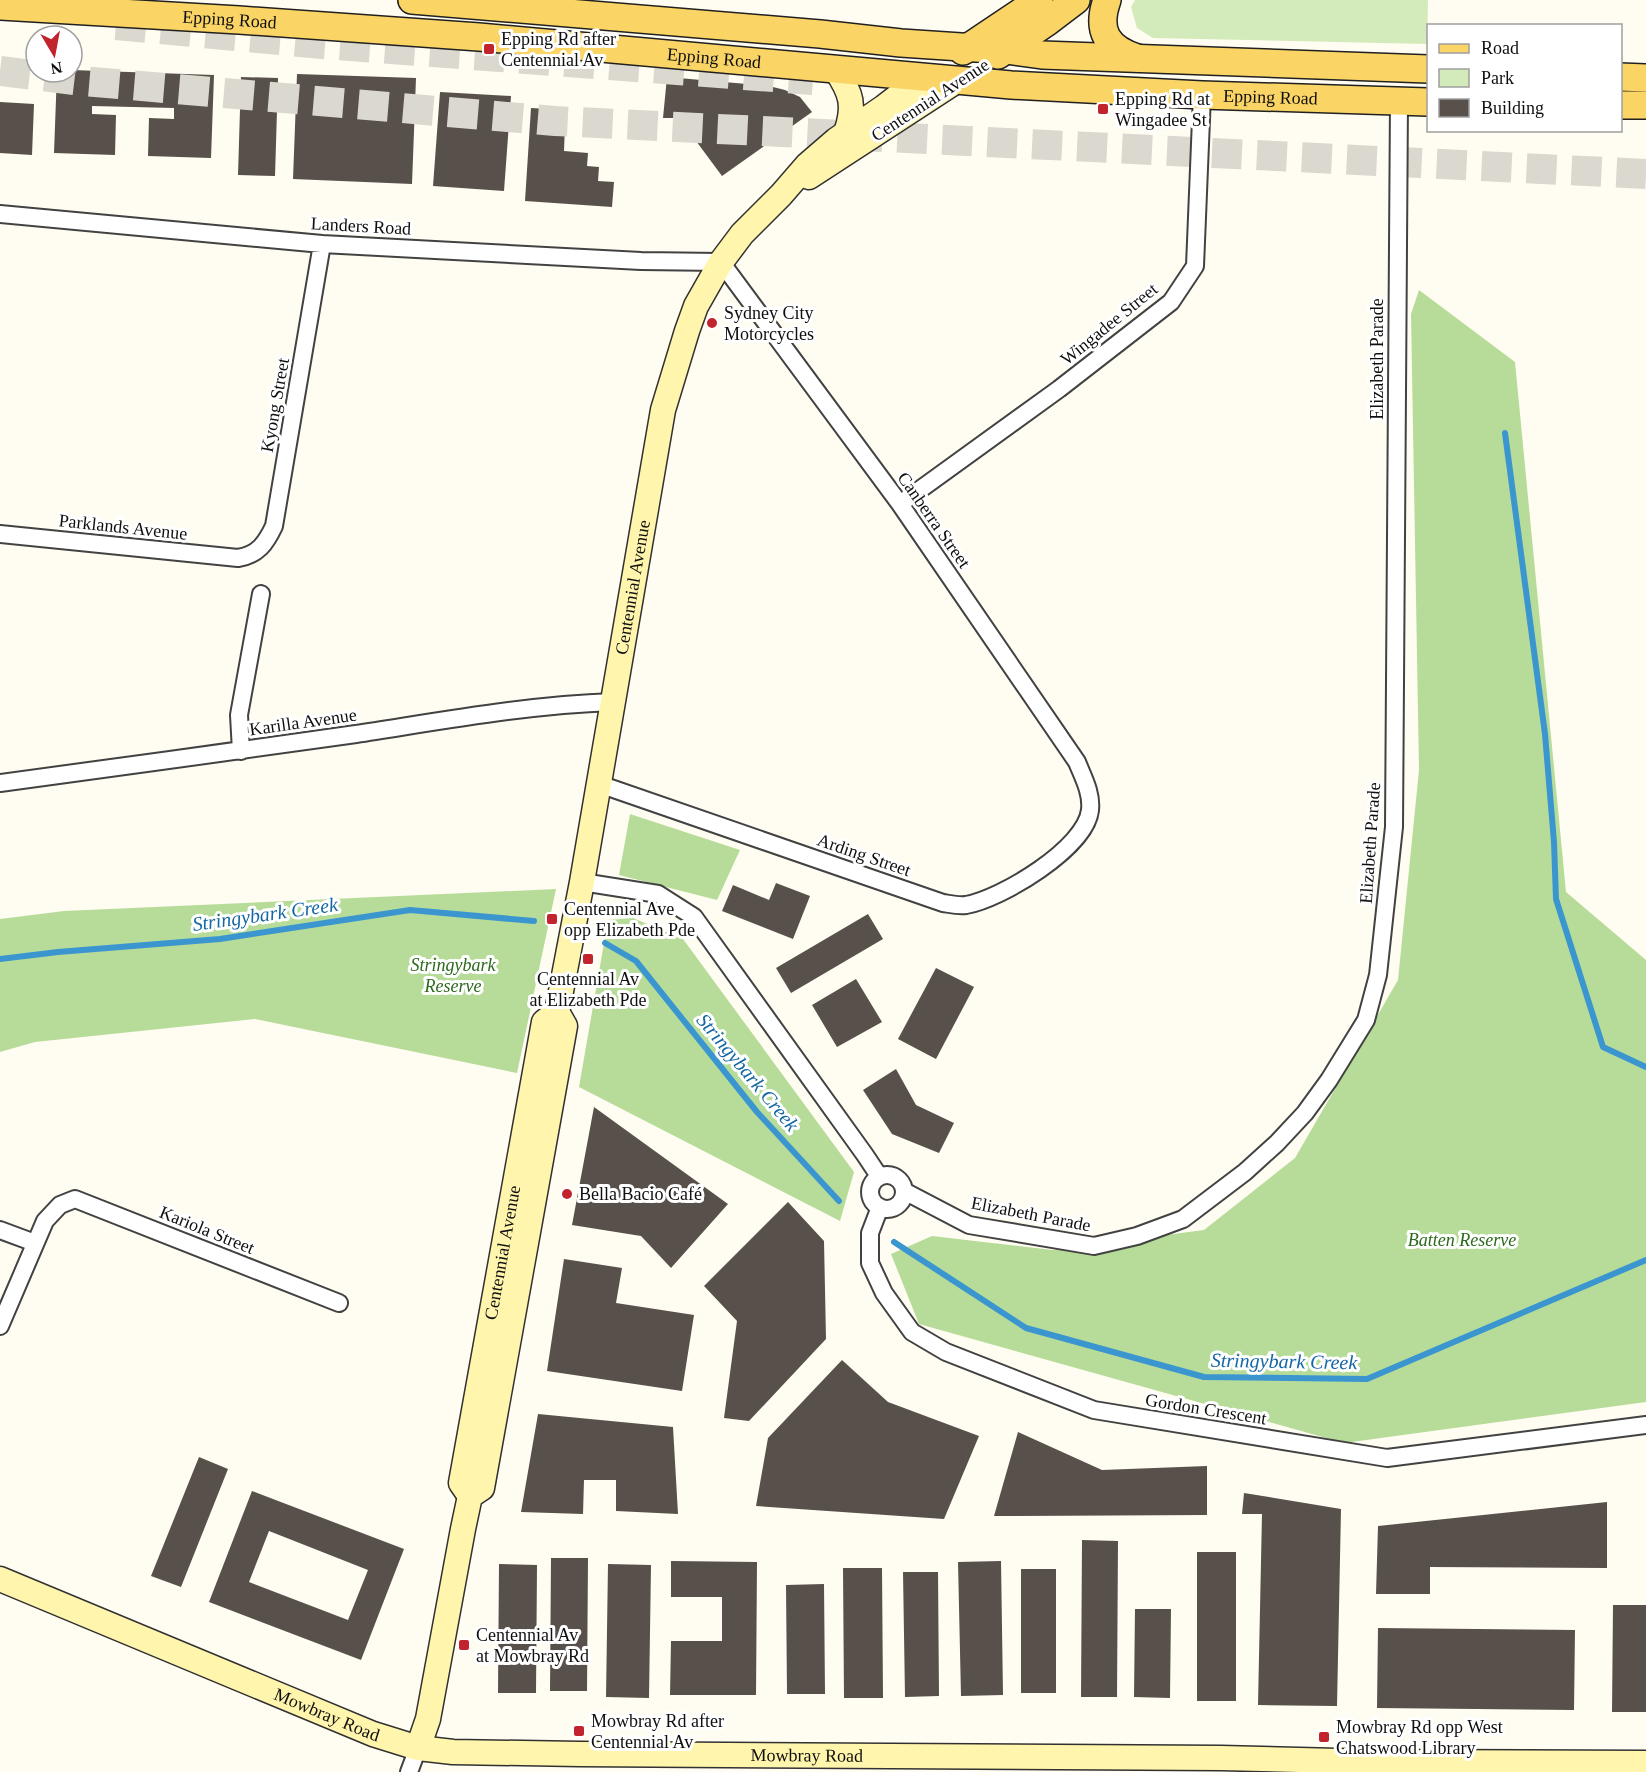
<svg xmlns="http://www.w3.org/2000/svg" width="1646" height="1772" viewBox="0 0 1646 1772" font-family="'Times New Roman',serif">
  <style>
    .green { fill: #d3ebba }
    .forest { fill: #b7dc99 }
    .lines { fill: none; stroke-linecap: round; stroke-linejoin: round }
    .stream { stroke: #3b96d0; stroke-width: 6 }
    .building { fill: #58504b; fill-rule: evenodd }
    .highway-tunnel { stroke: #dbd8cf; stroke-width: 30; stroke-dasharray: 30 15; stroke-linecap: butt }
    .street-casing { stroke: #424242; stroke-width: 20 }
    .secondary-casing { stroke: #313131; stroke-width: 27 }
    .primary-casing { stroke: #202020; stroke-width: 30 }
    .street { stroke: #fff; stroke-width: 16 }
    .secondary { stroke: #fff5ac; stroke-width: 24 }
    .primary { stroke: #fad566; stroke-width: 27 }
    .poi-dot { fill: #c2242d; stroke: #fff; stroke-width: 2 }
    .labels { text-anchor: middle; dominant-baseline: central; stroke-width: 6; stroke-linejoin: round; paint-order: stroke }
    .street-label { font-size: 18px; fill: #0f0f0f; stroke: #fff }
    .poi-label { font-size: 18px; fill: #0f0f0f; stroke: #fff; text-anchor: start }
    .park-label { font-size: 18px; font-style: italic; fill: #2e691d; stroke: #fff }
    .water-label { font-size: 20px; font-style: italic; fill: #1567a4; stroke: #fff }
  </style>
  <rect width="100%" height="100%" fill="#fffcf1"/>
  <path class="green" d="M 1135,0 L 1428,0 L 1427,44 L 1153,38 L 1137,28 L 1131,7 Z"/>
  <path class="forest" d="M 1419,290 L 1515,362 L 1566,892 L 1646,960 L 1646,1402 L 1344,1443 L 919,1324 L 891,1254 L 932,1236 L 1053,1250 L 1204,1230 L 1295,1158 L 1398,980 L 1419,770 L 1411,314 Z
    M 630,814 L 740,850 L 717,900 L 619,875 Z
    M 556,889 L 517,1073 L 255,1019 L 35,1042 L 0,1052 L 0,919 L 64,911 Z
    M 633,918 L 683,939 L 854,1172 L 840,1221 L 579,1087 L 608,920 Z"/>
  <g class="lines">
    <path class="stream" d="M 1505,433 L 1545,734 L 1554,842 L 1556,899 L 1603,1047 L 1646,1067
      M 605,943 L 636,961 L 757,1112 L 839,1201
      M 0,959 L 58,952 L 220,939 L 410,910 L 534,921
      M 894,1242 L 1026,1328 L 1204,1377 L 1367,1379 L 1646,1260"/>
  </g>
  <path class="building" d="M 72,70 L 214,75 L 211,158 L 148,156 L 149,118 L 174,119 L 174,108 L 92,106 L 92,114 L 116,115 L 115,155 L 54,153 L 57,72 L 72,72 Z
    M 297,74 L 416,78 L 412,184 L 293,179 Z
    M 241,77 L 278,78 L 275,176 L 238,175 Z
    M 667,77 L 769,86 L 785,90 L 800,97 L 812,112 L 722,176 L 679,118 L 663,118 Z
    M 440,92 L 511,96 L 504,191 L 433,186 Z
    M 0,102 L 34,104 L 32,155 L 0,153 Z
    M 531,108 L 548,109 L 547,124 L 565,125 L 564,151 L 588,153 L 587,166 L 599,167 L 598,181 L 614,182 L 612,207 L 525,201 Z
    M 776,883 L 810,896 L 793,939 L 722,911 L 733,885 L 769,900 Z
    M 868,914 L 883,939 L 791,993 L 776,968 Z
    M 936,968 L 974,987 L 936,1059 L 898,1039 Z
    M 856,979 L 882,1022 L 837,1047 L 812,1005 Z
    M 896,1069 L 916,1105 L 954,1123 L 939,1153 L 892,1134 L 863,1090 Z
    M 594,1107 L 728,1204 L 671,1268 L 641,1236 L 572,1225 Z
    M 788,1202 L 824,1241 L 826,1339 L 749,1421 L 724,1418 L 737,1321 L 704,1286 Z
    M 564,1259 L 622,1268 L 616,1303 L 694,1315 L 682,1391 L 547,1371 Z
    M 842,1360 L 888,1402 L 979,1436 L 944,1519 L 756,1506 L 768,1438 Z
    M 538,1414 L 673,1427 L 678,1514 L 616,1511 L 616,1480 L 584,1480 L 583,1514 L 521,1512 Z
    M 1018,1432 L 1102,1470 L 1207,1466 L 1207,1515 L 994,1516 Z
    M 199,1457 L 228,1469 L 181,1587 L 151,1576 Z
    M 252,1491 L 404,1549 L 361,1660 L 209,1602 ZM 269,1531 L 368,1570 L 348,1620 L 249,1582 Z
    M 1244,1493 L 1341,1509 L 1337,1706 L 1258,1705 L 1262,1514 L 1242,1514 Z
    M 1607,1502 L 1607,1568 L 1430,1567 L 1430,1594 L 1376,1594 L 1378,1526 Z
    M 1082,1540 L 1118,1541 L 1117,1697 L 1081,1697 Z
    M 1197,1552 L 1236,1552 L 1236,1701 L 1197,1701 Z
    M 551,1558 L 588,1558 L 587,1691 L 550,1691 Z
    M 671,1561 L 757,1562 L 756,1695 L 670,1695 L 671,1641 L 722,1641 L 722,1597 L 671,1597 Z
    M 1001,1561 L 1003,1695 L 961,1696 L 958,1562 Z
    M 499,1564 L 537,1565 L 536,1693 L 498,1693 Z
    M 608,1564 L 651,1565 L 649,1698 L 606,1697 Z
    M 843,1568 L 882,1568 L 883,1698 L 844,1698 Z
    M 1021,1569 L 1056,1569 L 1056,1693 L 1021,1693 Z
    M 903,1572 L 938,1572 L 939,1696 L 905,1697 Z
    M 824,1584 L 825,1694 L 787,1694 L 786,1585 Z
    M 1613,1605 L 1646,1605 L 1646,1712 L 1612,1712 Z
    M 1135,1609 L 1171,1609 L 1170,1698 L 1134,1697 Z
    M 1378,1628 L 1575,1630 L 1574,1710 L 1377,1708 Z"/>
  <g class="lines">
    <path class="highway-tunnel" d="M 116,25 L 322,44 L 813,80
      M 0,71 L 82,81 L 555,121 L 1646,174"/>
    <defs>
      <path id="street" d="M 0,214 L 322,244 L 641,261 L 721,262 L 900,504 L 1077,762 C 1083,777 1092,793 1090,810 C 1086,848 1001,899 966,905 C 958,906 950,904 943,903 L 599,784
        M 900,504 L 1059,389 L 1171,302 L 1195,266 L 1202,95
        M 0,534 L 238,558 C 258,555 266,543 274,526 L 322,244
        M 241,751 L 239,715 L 261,594
        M 0,783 C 119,767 237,751 356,734 C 441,721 527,705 613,702
        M 582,882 L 658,894 L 694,917 L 865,1155 L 879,1176
        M870 1192a17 17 0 1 1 34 0a17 17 0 1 1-34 0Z
        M 904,1191 L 969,1225 L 1094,1246 L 1137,1236 L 1183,1219 L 1245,1172 L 1277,1143 L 1305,1113 L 1329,1080 L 1366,1020 L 1378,975 L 1394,827 L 1399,101
        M 880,1207 L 870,1233 L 870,1263 L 884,1293 L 912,1332 L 946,1352 L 1094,1410 L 1387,1458 L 1646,1425
        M 0,1230 L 35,1243
        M 0,1326 L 45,1221 L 60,1205 L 75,1199 L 339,1303
        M 409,1772 L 418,1748"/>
      <g id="secondary">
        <path d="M 836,70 C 852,94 855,106 846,133"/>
        <path d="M 809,177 L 958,80"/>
        <path id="s1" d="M 470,1496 L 461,1483 L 544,1022 L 557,1012 L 582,882 L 663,410 L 687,331 L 696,306 L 721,262 L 742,234 L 781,195 L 807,165 L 836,140 L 884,107 L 923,77"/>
        <path id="s2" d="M 0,1579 L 373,1734 L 418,1748 L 453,1752 L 580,1754 L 1221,1758 L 1377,1762 L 1646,1763"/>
        <path d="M 418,1748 L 428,1719 L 463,1529 L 470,1496 L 482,1488 L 565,1026 L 557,1012"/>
      </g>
      <g id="primary">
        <path d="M 412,0 L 820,34 L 901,43 L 1006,50 L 1042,55 L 1428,69"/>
        <path d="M 1107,0 C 1096,31 1107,48 1137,58"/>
        <path id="s3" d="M 0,6 L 239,20 L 479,37 L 1011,85 L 1202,95 L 1428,102"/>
        <path d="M 963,51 L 1039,0"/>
        <path d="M 998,55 L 1047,22 L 1076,0"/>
        <path d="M 1620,77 L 1646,78"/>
        <path d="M 1620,105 L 1646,105"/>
      </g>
    </defs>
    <use href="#street" class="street-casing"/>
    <use href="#secondary" class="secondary-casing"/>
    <use href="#primary" class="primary-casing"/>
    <use href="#street" class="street"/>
    <use href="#secondary" class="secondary"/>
    <use href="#primary" class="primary"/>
  </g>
  <g class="poi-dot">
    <rect x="483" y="43" width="12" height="12" rx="3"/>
    <rect x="1097" y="103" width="12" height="12" rx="3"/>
    <circle cx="712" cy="323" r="6"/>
    <rect x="546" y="913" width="12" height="12" rx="3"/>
    <rect x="582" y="953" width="12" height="12" rx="3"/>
    <circle cx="567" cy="1194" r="6"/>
    <rect x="458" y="1639" width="12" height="12" rx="3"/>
    <rect x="573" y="1725" width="12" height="12" rx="3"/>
    <rect x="1318" y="1731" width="12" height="12" rx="3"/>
  </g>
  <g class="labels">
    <g class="street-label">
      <text stroke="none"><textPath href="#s3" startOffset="230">Epping Road</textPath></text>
      <text stroke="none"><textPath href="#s3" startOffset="716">Epping Road</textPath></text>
      <text stroke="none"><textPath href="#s3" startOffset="1274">Epping Road</textPath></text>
      <text transform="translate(930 100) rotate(-33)">Centennial Avenue</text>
      <text transform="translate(361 226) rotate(3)">Landers Road</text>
      <text transform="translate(1109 324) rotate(-39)">Wingadee Street</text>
      <text transform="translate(1377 359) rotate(-90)">Elizabeth Parade</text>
      <text transform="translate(275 405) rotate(-80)">Kyong Street</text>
      <text transform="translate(934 520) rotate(55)">Canberra Street</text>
      <text transform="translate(123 527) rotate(6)">Parklands Avenue</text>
      <text stroke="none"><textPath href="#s1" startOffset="932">Centennial Avenue</textPath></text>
      <text transform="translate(303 722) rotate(-8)">Karilla Avenue</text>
      <text transform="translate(1370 843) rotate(-86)">Elizabeth Parade</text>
      <text transform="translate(864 855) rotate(19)">Arding Street</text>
      <text transform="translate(1031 1214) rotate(11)">Elizabeth Parade</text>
      <text transform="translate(207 1230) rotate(22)">Kariola Street</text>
      <text stroke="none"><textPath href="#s1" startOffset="250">Centennial Avenue</textPath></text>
      <text transform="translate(1206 1409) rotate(9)">Gordon Crescent</text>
      <text stroke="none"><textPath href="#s2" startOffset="354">Mowbray Road</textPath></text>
      <text stroke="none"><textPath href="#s2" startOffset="840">Mowbray Road</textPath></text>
    </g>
    <g class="poi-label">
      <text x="501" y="39">Epping Rd after<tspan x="501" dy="21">Centennial Av</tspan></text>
      <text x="1115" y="99">Epping Rd at<tspan x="1115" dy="21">Wingadee St</tspan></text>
      <text x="724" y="313">Sydney City<tspan x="724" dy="21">Motorcycles</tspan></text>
      <text x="564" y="909">Centennial Ave<tspan x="564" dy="21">opp Elizabeth Pde</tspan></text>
      <text x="588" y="979" text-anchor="middle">Centennial Av<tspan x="588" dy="21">at Elizabeth Pde</tspan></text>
      <text x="579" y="1194">Bella Bacio Café</text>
      <text x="476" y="1635">Centennial Av<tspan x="476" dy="21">at Mowbray Rd</tspan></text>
      <text x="591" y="1721">Mowbray Rd after<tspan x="591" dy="21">Centennial Av</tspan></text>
      <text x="1336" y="1727">Mowbray Rd opp West<tspan x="1336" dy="21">Chatswood Library</tspan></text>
    </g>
    <g class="park-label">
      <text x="453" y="965">Stringybark<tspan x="453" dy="21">Reserve</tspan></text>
      <text x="1462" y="1240">Batten Reserve</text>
    </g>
    <g class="water-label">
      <text transform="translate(265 914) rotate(-8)">Stringybark Creek</text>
      <text transform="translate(748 1072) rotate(50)">Stringybark Creek</text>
      <text transform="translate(1284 1361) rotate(1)">Stringybark Creek</text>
    </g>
  </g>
  <rect x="1427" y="24" width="195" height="108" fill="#ffffff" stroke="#9f9f9f" stroke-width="1.5"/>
  <rect x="1439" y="44" width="30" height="9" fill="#fad566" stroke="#9f9f9f" stroke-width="1.5"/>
  <text x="1481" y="54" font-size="18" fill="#0f0f0f">Road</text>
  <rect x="1439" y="69" width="30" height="18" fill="#d3ebba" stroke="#9f9f9f" stroke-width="1.5"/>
  <text x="1481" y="84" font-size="18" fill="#0f0f0f">Park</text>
  <rect x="1439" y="99" width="30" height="18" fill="#58504b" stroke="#9f9f9f" stroke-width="1.5"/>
  <text x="1481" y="114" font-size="18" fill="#0f0f0f">Building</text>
  <g transform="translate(54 54) rotate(170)"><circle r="28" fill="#ffffff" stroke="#9f9f9f" stroke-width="1.5"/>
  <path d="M0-4.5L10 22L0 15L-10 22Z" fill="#c2242d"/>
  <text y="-9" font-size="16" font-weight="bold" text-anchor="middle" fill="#0f0f0f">N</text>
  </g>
</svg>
